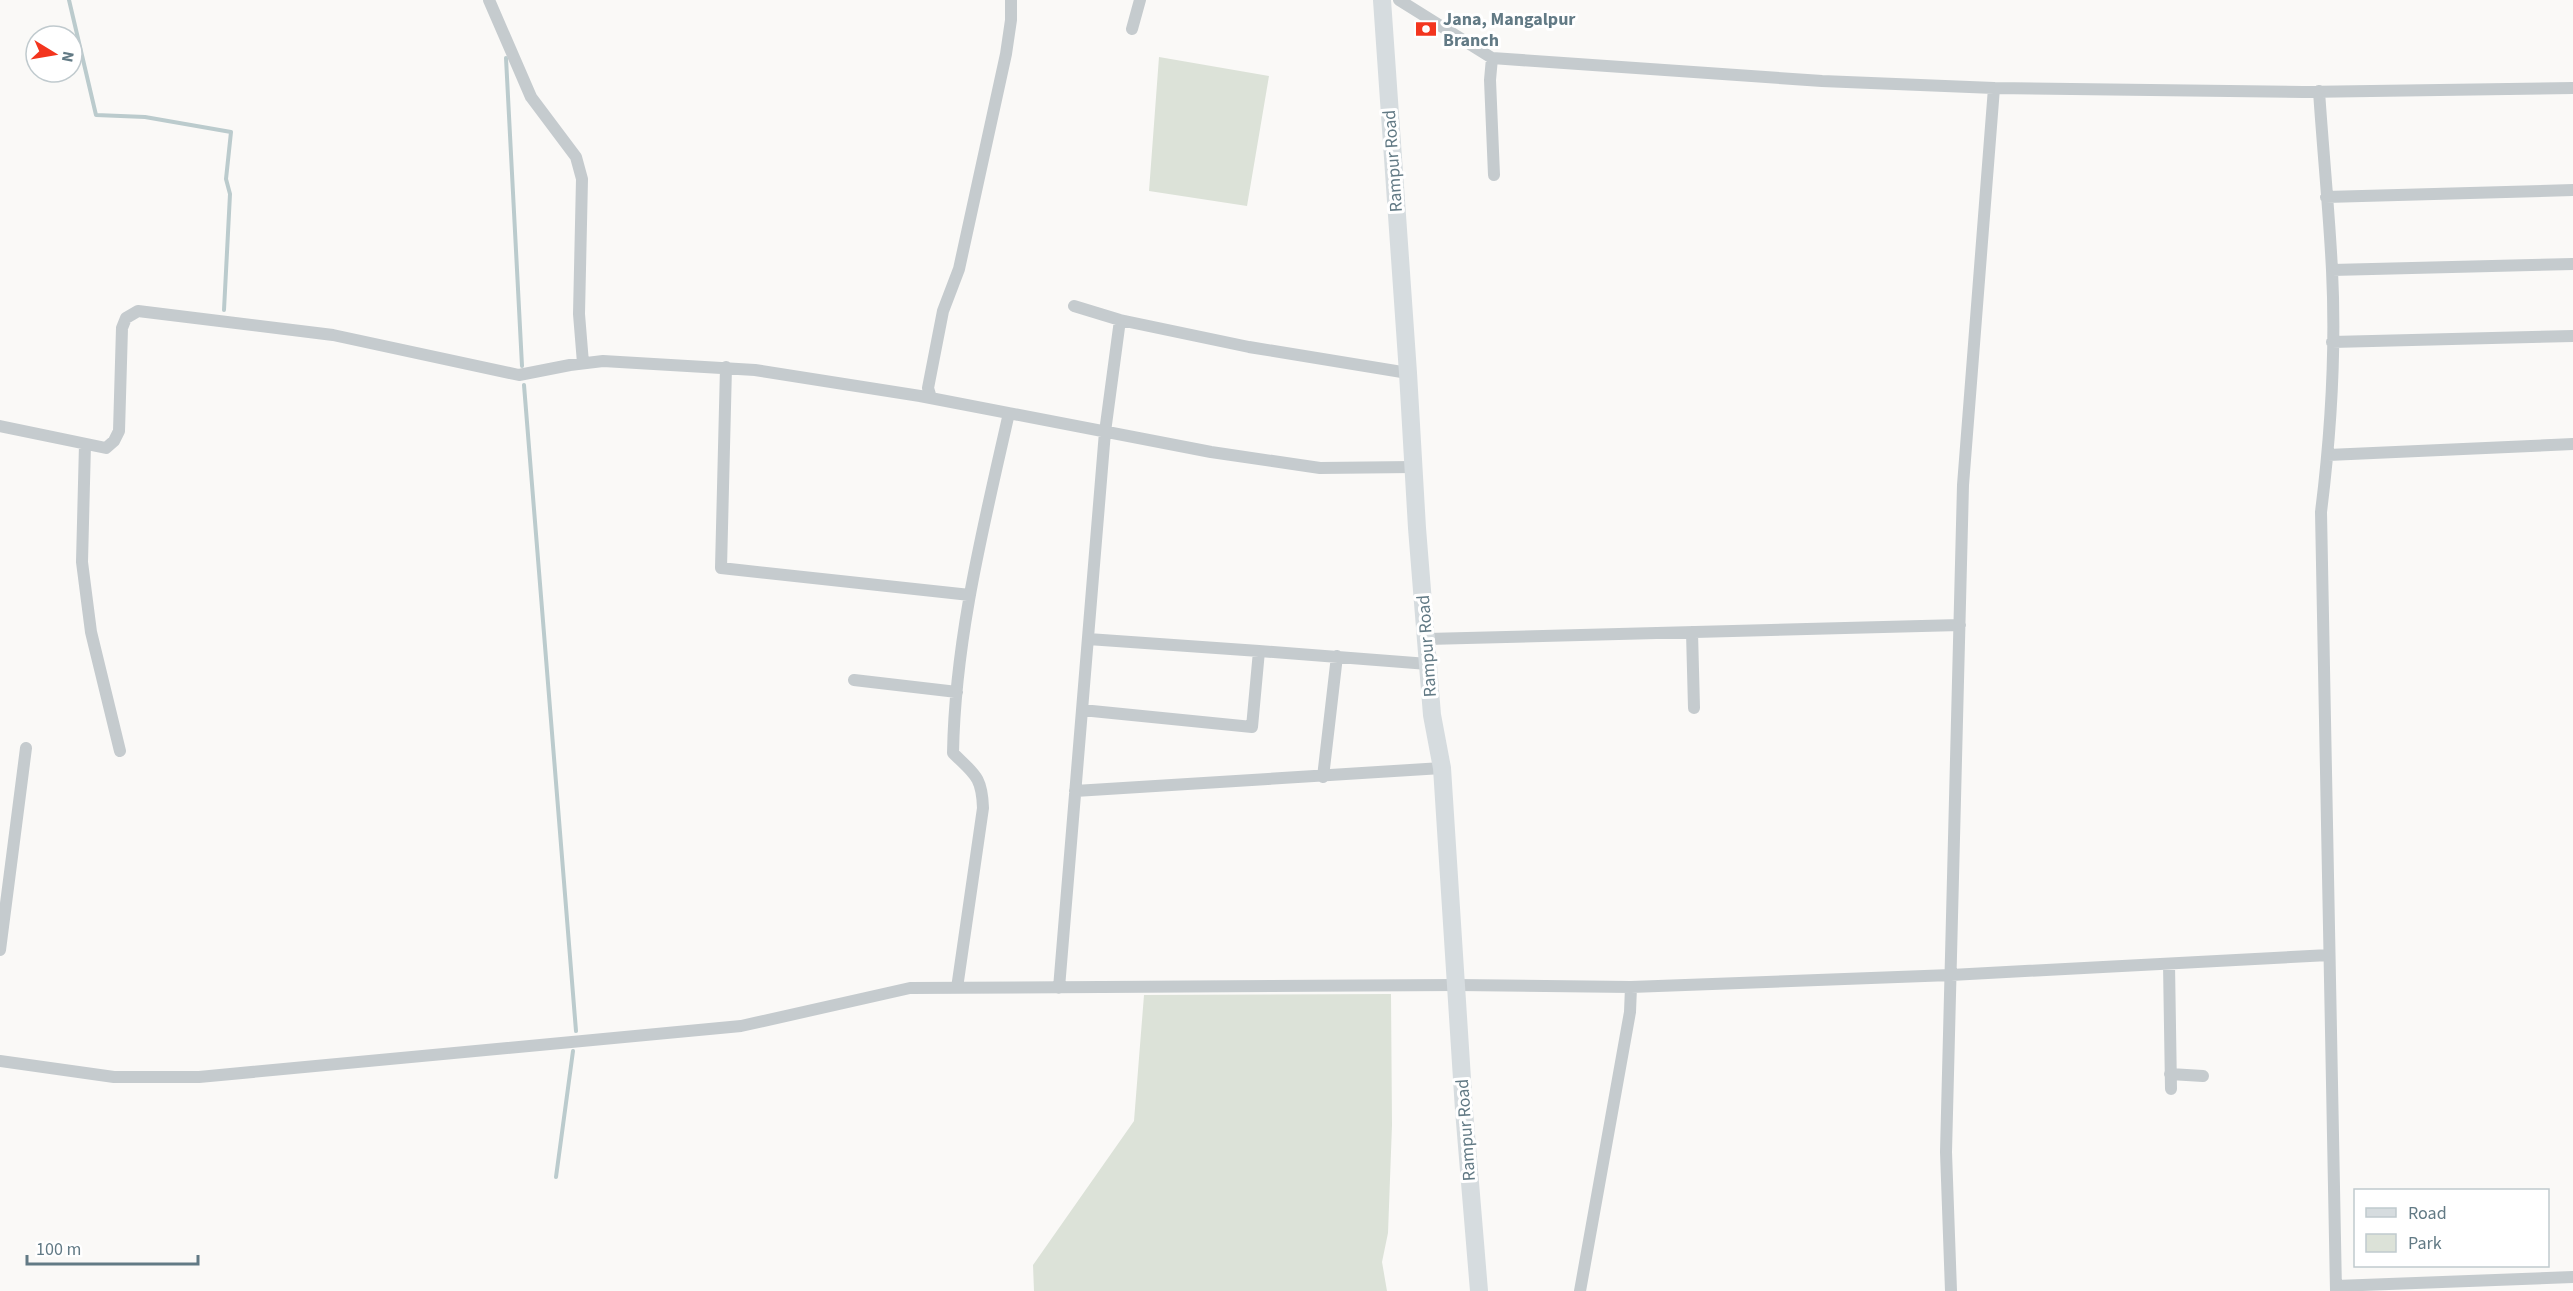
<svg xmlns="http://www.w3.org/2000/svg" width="2573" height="1291" viewBox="0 0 2573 1291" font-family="'Source Sans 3',sans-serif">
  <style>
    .green { fill: #dce2d8 }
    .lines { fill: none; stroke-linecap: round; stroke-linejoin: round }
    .stream { stroke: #bbcbcd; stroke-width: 4 }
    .minor { stroke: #c5cbce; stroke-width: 12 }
    .secondary { stroke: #d6dcdf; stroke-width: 18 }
    .labels { text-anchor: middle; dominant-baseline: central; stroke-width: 6; stroke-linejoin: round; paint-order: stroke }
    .poi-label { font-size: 18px; font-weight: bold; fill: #627a85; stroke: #fff; text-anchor: start }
    .street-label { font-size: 18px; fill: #627a85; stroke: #fff }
  </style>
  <rect width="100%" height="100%" fill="#faf9f7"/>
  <path class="green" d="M 1159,57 L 1269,76 L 1247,206 L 1149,191 Z
    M 1391,994 L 1392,1125 L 1388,1233 L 1382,1262 L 1387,1291 L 1034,1291 L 1033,1265 L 1134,1121 L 1144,995 Z"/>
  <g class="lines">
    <path class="stream" d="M 69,0 L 96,115 L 145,117 L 231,132 L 226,179 L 230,194 L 224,310
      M 506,58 L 522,366
      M 524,385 L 576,1031
      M 556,1177 L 573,1051"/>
    <path class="minor" d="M 489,0 L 531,97 L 576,157 L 582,179 L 579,314 L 583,363
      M 1399,0 L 1492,58 L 1822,81 L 1994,88 L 2303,92 L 2573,88
      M 1132,29 L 1140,0
      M 1492,58 L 1490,80 L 1494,175
      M 2319,91 C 2323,151 2329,210 2332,270 C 2336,350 2331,432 2321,512 L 2336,1291
      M 2326,197 L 2573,190
      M 2332,270 L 2573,264
      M 1074,306 L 1120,320 L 1249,347 L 1408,373
      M 2332,342 L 2573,336
      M 726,367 L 721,568 L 970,595
      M 931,398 L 928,388 L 943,311 L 959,269 L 1006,54 L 1011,20 L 1011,0
      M 0,426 L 106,448 L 114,441 L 119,431 L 122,328 L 126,318 L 138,311 L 333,335 L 519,375 L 570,365 L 603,361 L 755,370 L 920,396 L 1211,452 L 1320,468 L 1413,467
      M 85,444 L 82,562 L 91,632 L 120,751
      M 2328,455 L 2573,444
      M 1692,632 L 1694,708
      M 1088,639 L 1259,651
      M 1427,639 L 1960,625
      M 854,680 L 957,692
      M 1082,710 L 1252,727 L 1259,651 L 1428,664
      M 1323,777 L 1337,656
      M 1075,791 L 1442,768
      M 0,950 L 26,748
      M 2169,964 L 2171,1089
      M 957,988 L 983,808 C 982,776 974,774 953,753 C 955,638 984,524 1009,413
      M 1059,988 L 1105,432 L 1120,320
      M 0,1061 L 114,1077 L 199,1077 L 741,1026 L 910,988 L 1457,985 L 1631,987 L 1951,975 L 2329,955
      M 2170,1074 L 2203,1076
      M 2336,1286 L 2573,1277
      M 1580,1291 L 1630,1012 L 1631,987
      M 1951,1291 L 1946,1152 L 1963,485 L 1994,88"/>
    <path class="secondary" d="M 1382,0 L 1408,373 L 1417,528 L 1432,715 L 1442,768 L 1464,1110 L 1479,1291"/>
  </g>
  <defs>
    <symbol id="bank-bare" viewBox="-9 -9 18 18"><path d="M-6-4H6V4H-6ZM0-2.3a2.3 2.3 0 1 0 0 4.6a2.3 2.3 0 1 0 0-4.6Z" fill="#f3351e" stroke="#fff" stroke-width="2.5" paint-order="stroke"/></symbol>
  </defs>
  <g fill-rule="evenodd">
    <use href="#bank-bare" x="1411" y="14" width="30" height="30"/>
  </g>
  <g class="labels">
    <g class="poi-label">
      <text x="1443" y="19">Jana, Mangalpur<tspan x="1443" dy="21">Branch</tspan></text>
    </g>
    <g class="street-label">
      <text transform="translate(1393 161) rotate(-94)">Rampur Road</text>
      <text transform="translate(1427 646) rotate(-94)">Rampur Road</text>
      <text transform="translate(1466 1130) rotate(-94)">Rampur Road</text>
    </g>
  </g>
  <rect x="2354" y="1189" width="195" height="78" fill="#ffffff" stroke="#c0cace" stroke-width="1.5"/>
  <rect x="2366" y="1208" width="30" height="9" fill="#d6dcdf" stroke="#c0cace" stroke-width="1.5"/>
  <text x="2408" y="1219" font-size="18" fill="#627a85">Road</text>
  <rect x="2366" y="1234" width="30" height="18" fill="#dce2d8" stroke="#c0cace" stroke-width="1.5"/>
  <text x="2408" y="1249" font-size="18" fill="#627a85">Park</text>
  <g transform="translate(54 54) rotate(101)"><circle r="28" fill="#ffffff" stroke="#c0cace" stroke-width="1.5"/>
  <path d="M0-4.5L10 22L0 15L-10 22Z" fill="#f3351e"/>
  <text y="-9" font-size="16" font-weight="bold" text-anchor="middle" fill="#627a85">N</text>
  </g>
  <path d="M27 1255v9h171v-9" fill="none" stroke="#627a85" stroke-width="3"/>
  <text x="36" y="1255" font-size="18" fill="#627a85" stroke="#ffffff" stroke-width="4.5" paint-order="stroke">100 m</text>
</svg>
